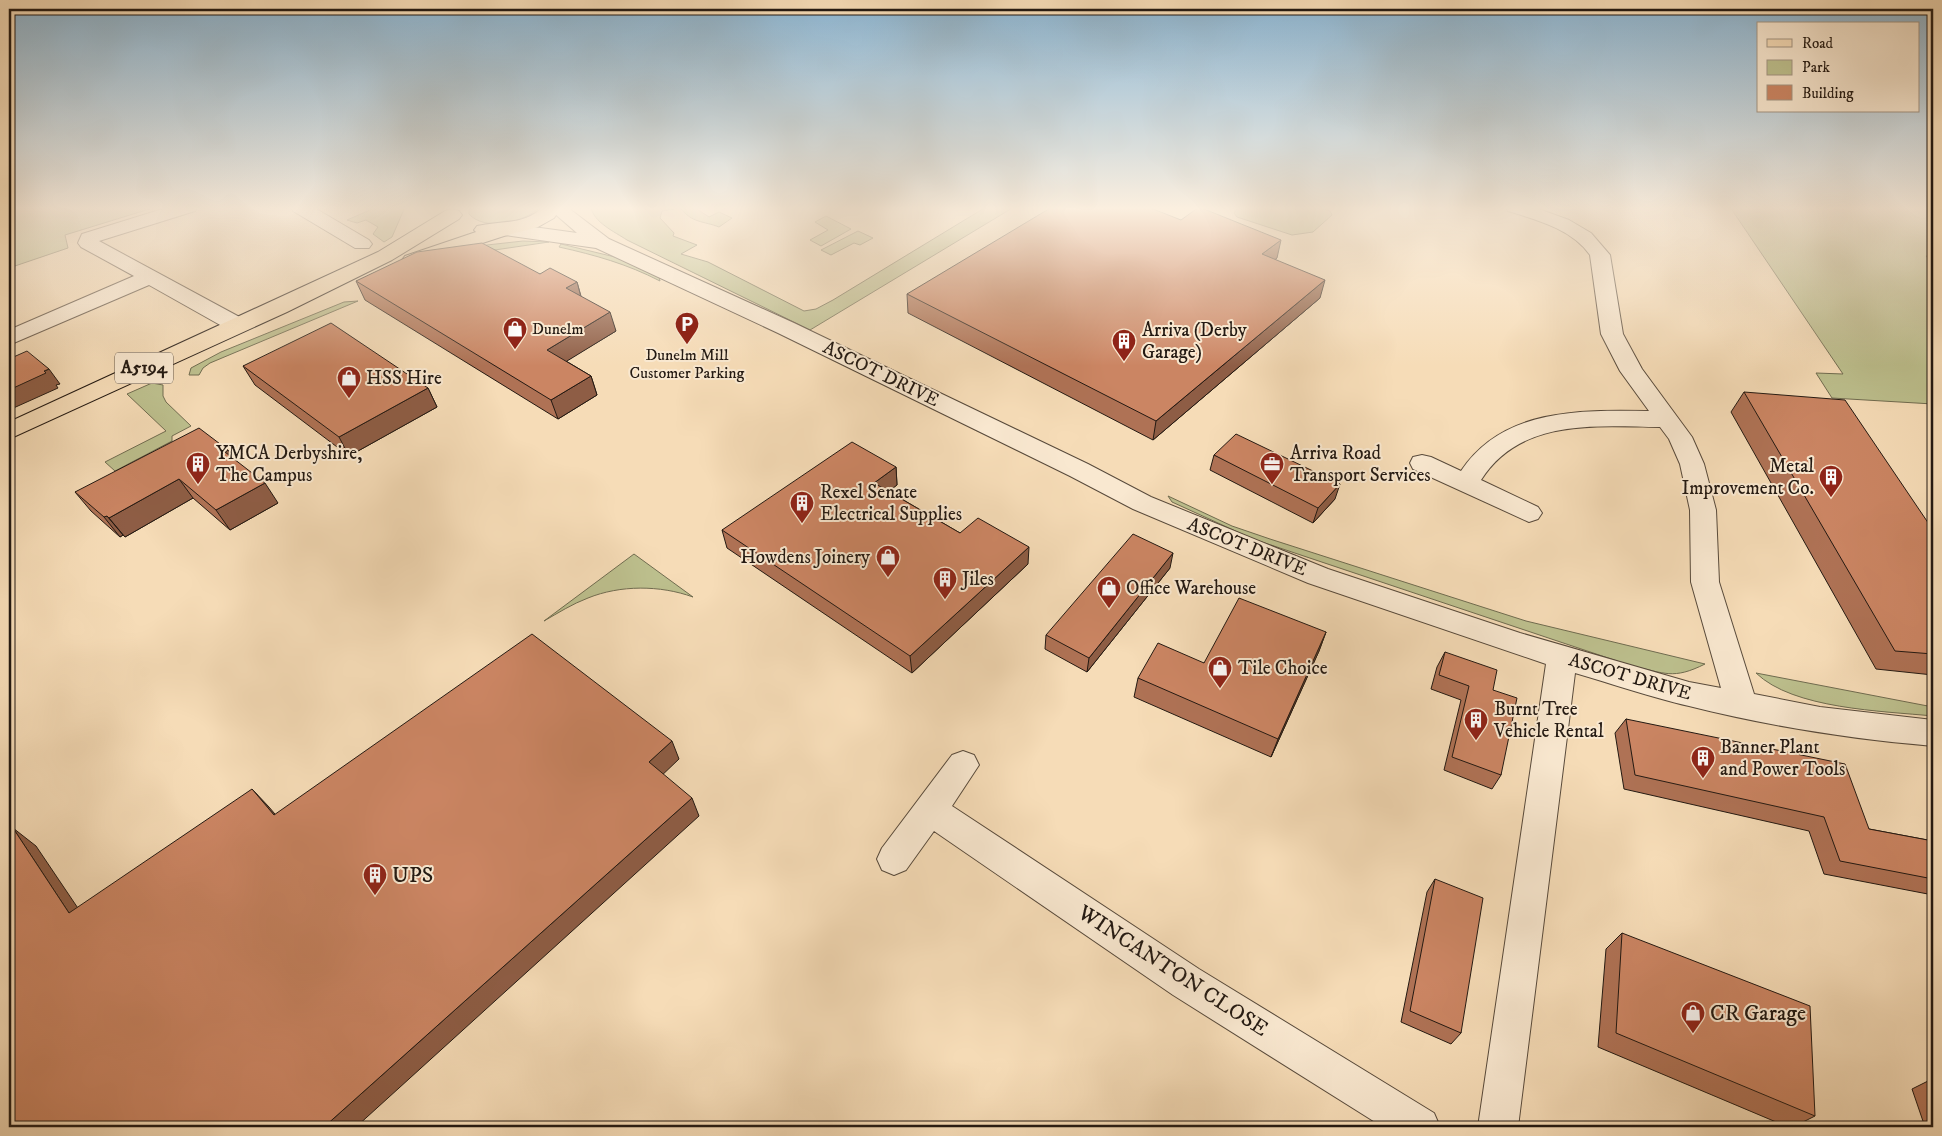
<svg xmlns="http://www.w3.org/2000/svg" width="1942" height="1136" viewBox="0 0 1942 1136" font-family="'IM FELL DW Pica',serif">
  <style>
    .green { fill: #bdc08e; stroke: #706c50 }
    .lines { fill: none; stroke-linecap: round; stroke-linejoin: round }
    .minor-casing { stroke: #584a3b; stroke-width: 2 }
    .major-casing { stroke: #231912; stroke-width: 2 }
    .minor { fill: #f9e8d0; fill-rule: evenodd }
    .major { fill: #f6dcb7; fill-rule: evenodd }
    .wall { fill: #af7255; stroke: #231912 }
    .shaded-wall { fill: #8e5d45; stroke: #231912 }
    .building { fill: #cb8563; stroke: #231912 }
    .labels { text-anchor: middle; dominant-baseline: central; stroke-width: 4; stroke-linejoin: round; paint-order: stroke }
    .far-poi-label { font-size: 16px; fill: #231912; stroke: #f9e8d0; text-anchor: start }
    .shield { fill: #f9e8d0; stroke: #63574b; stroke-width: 1 }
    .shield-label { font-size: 18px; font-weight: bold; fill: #231912 }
    .poi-label { font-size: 19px; fill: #231912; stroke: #f9e8d0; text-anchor: start }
    .street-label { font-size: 19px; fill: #231912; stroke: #f9e8d0 }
    .near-poi-label { font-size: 22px; fill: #231912; stroke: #f9e8d0; text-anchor: start }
    .near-street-label { font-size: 22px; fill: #231912; stroke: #f9e8d0 }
  </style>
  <rect width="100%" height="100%" fill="#f6dcb7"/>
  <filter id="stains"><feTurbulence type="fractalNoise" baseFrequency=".004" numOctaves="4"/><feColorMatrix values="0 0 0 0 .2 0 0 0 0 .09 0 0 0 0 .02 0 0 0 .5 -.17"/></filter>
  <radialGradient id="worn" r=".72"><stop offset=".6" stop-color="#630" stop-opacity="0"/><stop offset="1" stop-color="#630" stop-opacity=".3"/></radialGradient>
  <path class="green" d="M 9,207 L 156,207 L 65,235 L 68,248 L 9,268 Z
    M 377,207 L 405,207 L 392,237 L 384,242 L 373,234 L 378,227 L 366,220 L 357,223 L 347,220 Z
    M 469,207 L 540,207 C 525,222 485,232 469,214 Z
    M 591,207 L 694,207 L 709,217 L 719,212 L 732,218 L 719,227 C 704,221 691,223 681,208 L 662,211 L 660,218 L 674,233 L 673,236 L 697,245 L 681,254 L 708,262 L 804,311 L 816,309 L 833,300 L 986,207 L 1014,207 L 810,330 L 627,240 C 615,232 593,222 591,207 Z
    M 1238,207 L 1317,207 L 1330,211 L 1332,215 L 1313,232 L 1292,235 L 1237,217 L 1234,213 Z
    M 1730,207 L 1933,207 L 1933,256 L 1926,256 L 1933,264 L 1933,404 L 1832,398 L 1816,373 L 1843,374 Z
    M 826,216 L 851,229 L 821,246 L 810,240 L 828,230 L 815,222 Z
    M 858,231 L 873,238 L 860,245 L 854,243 L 831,255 L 821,250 Z
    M 523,241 L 549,242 L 454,256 L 487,245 Z
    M 561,244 L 615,257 L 659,277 L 660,281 C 627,264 595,255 559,247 Z
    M 358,301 L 210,363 L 203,368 L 199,375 L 189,375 L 191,368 L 221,352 L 344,302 Z
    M 152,383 L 163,385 L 163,396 L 166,402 L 191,426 L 172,436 L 172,441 L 115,471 L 105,462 L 166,431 L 127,394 Z
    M 1168,496 L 1232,526 L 1270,539 L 1526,621 L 1705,664 C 1673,680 1665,673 1632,666 L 1253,539 L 1172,502 Z
    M 634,554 L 693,597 C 660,585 620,585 588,598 C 572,604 558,613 544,621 Z
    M 1756,673 L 1933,707 L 1933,716 C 1882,711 1793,709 1756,673 Z"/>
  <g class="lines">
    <defs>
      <path id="minor" d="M 169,207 L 197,207 L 195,211 L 99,241 L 245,320 L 248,325 L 245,330 L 237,331 L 229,330 L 149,285 L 9,345 L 9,330 L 134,276 L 81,247 L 78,243 L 82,234 Z
        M 291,207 L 313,207 L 369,240 L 372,244 L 369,248 L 355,248 L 293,211 Z
        M 547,207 L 567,207 L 609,239 L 794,323 L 1088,464 L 1151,497 L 1328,569 L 1520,633 L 1689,682 L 1721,688 L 1691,582 L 1690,510 L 1680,464 L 1669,439 L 1660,427 C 1596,426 1520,418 1481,480 L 1538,507 L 1542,513 L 1538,519 L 1529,522 L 1413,469 L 1410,463 L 1413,457 L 1422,455 L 1431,457 L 1461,471 C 1503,408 1580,410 1649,411 L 1620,371 L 1601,334 L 1590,255 C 1572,229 1537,220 1508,211 L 1506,207 L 1533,207 L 1569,220 L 1591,233 L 1610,255 L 1623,334 L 1642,369 L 1692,437 L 1704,464 L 1716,510 L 1719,582 L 1754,694 L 1820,707 L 1933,720 L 1933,746 C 1851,739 1768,726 1689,706 C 1650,697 1613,684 1575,673 L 1518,1127 L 1478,1127 L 1546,664 L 1308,583 L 1133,509 L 1070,476 L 778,333 L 596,248 L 505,235 L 498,233 L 495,229 L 498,225 L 505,223 L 577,233 Z
        M 963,751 L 974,755 L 979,765 L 952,806 L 1199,969 L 1434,1113 L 1440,1127 L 1383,1127 L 1173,995 L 934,831 L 906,870 L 894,875 L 882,870 L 877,859 L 882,848 L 952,755 Z"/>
      <path id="major" d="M 543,207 L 562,207 L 554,218 L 538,227 L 504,236 L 412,266 L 405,264 L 402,260 L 405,256 L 476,232 L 474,230 L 477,226 C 501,220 524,226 543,207 Z
        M 452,209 L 459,211 L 462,215 L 459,219 L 392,260 L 287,312 L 9,439 L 9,422 L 378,252 L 445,211 Z"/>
    </defs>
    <use href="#minor" class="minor-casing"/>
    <use href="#major" class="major-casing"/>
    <use href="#minor" class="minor"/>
    <use href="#major" class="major"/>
  </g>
  <path class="wall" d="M 1277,258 L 1275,259 L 1320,298 L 1153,440 L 908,313 L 907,294 Z
    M 540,274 L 577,282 L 581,296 L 616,331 L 566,361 L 591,376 L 597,395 L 558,419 L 365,300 L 356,281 Z
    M 243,366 L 428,388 L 437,407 L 349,456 L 255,385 Z
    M 1744,392 L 1933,530 L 1933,675 L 1876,669 L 1731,412 Z
    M 228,450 L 234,459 L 278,503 L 230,530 L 193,498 L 125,537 L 123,535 L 120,537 L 91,511 L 75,492 Z
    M 1214,455 L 1335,499 L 1313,523 L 1210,470 Z
    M 896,467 L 897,485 L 888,491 L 960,533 L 1028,564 L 912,673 L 727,548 L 722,530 Z
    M 1170,568 L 1087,672 L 1045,649 L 1046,635 Z
    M 1326,632 L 1319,651 L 1271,757 L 1134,697 L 1138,678 L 1204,663 Z
    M 1445,652 L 1493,690 L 1501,775 L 1492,789 L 1444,770 L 1461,700 L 1431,689 L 1437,667 Z
    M 1626,719 L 1869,829 L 1933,841 L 1933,895 L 1824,874 L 1809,831 L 1624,789 L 1615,733 Z
    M 1435,879 L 1461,1033 L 1451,1044 L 1401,1022 L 1427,892 Z
    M 1622,933 L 1815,1116 L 1793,1127 L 1788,1127 L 1598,1047 L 1606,949 Z
    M 1932,1079 L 1933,1079 L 1933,1127 L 1925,1127 L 1912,1089 Z"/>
  <path class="shaded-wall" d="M 1281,240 L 1277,258 L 1258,273 L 1262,254 Z
    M 1325,280 L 1320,298 L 1153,440 L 1156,421 Z
    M 577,282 L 582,301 L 566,288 Z
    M 610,312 L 616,331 L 554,369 L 547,350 Z
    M 49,369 L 60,384 L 56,385 L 58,388 L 9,410 L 9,390 Z
    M 591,376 L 597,395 L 558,419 L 551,400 Z
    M 428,388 L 437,407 L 349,456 L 339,437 Z
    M 228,450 L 241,470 L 225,452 Z
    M 896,467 L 897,485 L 876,501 L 874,483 Z
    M 179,479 L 193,498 L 125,537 L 109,518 Z
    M 265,483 L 278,503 L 230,530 L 216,510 Z
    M 1340,484 L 1335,499 L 1313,523 L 1318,508 Z
    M 107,516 L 123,535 L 120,537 L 104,517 Z
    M 1029,547 L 1028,564 L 912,673 L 910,656 Z
    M 1173,553 L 1170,568 L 1087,672 L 1089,658 Z
    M 1326,632 L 1319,651 L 1271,757 L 1278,739 Z
    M 672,741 L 679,759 L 657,780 L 649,762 Z
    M 252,789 L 269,807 L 291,833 L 274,815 Z
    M 692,798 L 699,816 L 356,1127 L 324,1127 Z
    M 13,828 L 36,846 L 92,929 L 69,913 Z"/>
  <path class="building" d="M 1052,207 L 1148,207 L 1181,220 L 1199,207 L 1281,240 L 1262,254 L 1325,280 L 1156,421 L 907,294 Z
    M 482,243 L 540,274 L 550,268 L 577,282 L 566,288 L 610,312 L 547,350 L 591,376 L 551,400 L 356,281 L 417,252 Z
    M 331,323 L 428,388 L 339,437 L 243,366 Z
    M 27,351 L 49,369 L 44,371 L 46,373 L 9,390 L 9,359 Z
    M 1744,392 L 1845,400 L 1933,530 L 1933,654 L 1895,651 Z
    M 199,428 L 228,450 L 225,452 L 265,483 L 216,510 L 179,479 L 109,518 L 107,516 L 104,517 L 75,492 Z
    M 1236,434 L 1340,484 L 1318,508 L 1214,455 Z
    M 852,442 L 896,467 L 874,483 L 960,533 L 978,518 L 1029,547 L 910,656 L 722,530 Z
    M 1133,534 L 1173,553 L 1089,658 L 1046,635 Z
    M 1239,598 L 1326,632 L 1278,739 L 1138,678 L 1158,643 L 1204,663 Z
    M 532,634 L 672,741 L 649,762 L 692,798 L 324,1127 L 9,1127 L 9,831 L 13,828 L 69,913 L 252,789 L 274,815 Z
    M 1445,652 L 1497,670 L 1493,690 L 1517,698 L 1501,775 L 1452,757 L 1469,686 L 1439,675 Z
    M 1626,719 L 1845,764 L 1869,829 L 1933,841 L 1933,879 L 1840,861 L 1824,817 L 1635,775 Z
    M 1435,879 L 1483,898 L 1461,1033 L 1410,1011 Z
    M 1622,933 L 1810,1006 L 1815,1116 L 1616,1033 Z"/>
  <linearGradient id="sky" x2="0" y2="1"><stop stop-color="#8bb6d4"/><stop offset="0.57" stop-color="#fbefdf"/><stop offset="1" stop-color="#fbefdf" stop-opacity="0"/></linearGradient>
  <rect width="1942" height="366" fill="url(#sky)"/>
  <defs>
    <symbol id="parking-pin" viewBox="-11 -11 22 30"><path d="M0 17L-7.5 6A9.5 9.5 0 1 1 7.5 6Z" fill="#8f2418" stroke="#f9e8d0"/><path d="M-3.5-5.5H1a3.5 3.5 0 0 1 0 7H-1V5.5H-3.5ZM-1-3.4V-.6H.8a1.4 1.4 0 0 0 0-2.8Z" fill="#fff"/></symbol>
    <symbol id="shop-pin" viewBox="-11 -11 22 30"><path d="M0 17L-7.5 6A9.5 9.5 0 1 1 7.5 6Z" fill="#8f2418" stroke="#f9e8d0"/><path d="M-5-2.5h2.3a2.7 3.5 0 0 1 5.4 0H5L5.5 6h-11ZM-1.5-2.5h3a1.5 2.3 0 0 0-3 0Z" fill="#fff"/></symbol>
    <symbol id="building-pin" viewBox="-11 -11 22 30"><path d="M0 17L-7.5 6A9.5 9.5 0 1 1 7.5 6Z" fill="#8f2418" stroke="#f9e8d0"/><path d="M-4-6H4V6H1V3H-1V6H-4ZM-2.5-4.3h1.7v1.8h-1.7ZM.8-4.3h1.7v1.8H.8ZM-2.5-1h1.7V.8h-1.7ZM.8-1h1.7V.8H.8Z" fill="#fff"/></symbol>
    <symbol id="office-pin" viewBox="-11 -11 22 30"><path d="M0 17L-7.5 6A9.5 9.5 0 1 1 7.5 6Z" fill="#8f2418" stroke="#f9e8d0"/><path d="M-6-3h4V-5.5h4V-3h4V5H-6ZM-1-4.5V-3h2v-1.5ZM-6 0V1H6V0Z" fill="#fff"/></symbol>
  </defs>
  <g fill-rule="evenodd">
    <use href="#parking-pin" x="673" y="310" width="28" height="38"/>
    <use href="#shop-pin" x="501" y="315" width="28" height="38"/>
    <use href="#building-pin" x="1110" y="327" width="28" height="38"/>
    <use href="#shop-pin" x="335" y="364" width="28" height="38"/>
    <use href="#building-pin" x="184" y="450" width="28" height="38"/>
    <use href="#office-pin" x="1258" y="450" width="28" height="38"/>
    <use href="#building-pin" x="1817" y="463" width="28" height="38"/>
    <use href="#building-pin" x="788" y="489" width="28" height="38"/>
    <use href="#shop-pin" x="874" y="543" width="28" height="38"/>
    <use href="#building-pin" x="931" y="565" width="28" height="38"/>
    <use href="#shop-pin" x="1095" y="574" width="28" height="38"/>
    <use href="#shop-pin" x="1206" y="654" width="28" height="38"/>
    <use href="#building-pin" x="1462" y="706" width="28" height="38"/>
    <use href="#building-pin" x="1689" y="744" width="28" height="38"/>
    <use href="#building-pin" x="361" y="861" width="28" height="38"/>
    <use href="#shop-pin" x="1679" y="999" width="28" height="38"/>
  </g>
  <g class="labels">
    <g class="far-poi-label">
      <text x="532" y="329">Dunelm</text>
      <text x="687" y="355" text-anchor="middle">Dunelm Mill<tspan x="687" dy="18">Customer Parking</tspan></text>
    </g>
    <rect class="shield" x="115" y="352.5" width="58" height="31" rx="4"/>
    <g class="shield-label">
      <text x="144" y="368">A5194</text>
    </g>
    <g class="poi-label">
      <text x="1142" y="330">Arriva (Derby<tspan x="1142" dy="22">Garage)</tspan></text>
      <text x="366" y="378">HSS Hire</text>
      <text x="216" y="453">YMCA Derbyshire,<tspan x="216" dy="22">The Campus</tspan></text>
      <text x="1290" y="453">Arriva Road<tspan x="1290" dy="22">Transport Services</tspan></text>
      <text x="1814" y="466" text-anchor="end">Metal<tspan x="1814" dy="22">Improvement Co.</tspan></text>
      <text x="820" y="492">Rexel Senate<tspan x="820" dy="22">Electrical Supplies</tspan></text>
      <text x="870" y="557" text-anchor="end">Howdens Joinery</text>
      <text x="962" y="579">Jiles</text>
      <text x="1126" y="588">Office Warehouse</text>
      <text x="1238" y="668">Tile Choice</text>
      <text x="1494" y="709">Burnt Tree<tspan x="1494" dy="22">Vehicle Rental</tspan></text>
      <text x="1720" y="747">Banner Plant<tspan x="1720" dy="22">and Power Tools</tspan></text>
    </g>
    <g class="street-label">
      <text transform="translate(881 374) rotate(26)">ASCOT DRIVE</text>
      <text transform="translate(1247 547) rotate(22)">ASCOT DRIVE</text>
      <text transform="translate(1630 677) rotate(16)">ASCOT DRIVE</text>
    </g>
    <g class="near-poi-label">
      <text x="392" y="875">UPS</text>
      <text x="1710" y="1013">CR Garage</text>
    </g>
    <g class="near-street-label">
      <text transform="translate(1173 971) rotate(33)">WINCANTON CLOSE</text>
    </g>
  </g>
  <rect width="1942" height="1136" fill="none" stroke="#f6dcb7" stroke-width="30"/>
  <rect x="10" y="10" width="1922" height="1116" fill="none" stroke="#231912" stroke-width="2.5"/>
  <rect x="15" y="15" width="1912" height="1106" fill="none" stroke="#231912"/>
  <rect x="1757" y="22" width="162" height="90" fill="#f9e8d0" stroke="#a39584"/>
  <rect x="1767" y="39" width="25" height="8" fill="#f6dcb7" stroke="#a39584"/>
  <text x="1802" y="48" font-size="15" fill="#231912">Road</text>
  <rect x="1767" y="60" width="25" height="15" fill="#bdc08e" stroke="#a39584"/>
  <text x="1802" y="72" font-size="15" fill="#231912">Park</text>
  <rect x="1767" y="85" width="25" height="15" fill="#cb8563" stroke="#a39584"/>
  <text x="1802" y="98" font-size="15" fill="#231912">Building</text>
  <rect width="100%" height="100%" filter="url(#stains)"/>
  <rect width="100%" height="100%" fill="url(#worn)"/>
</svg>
